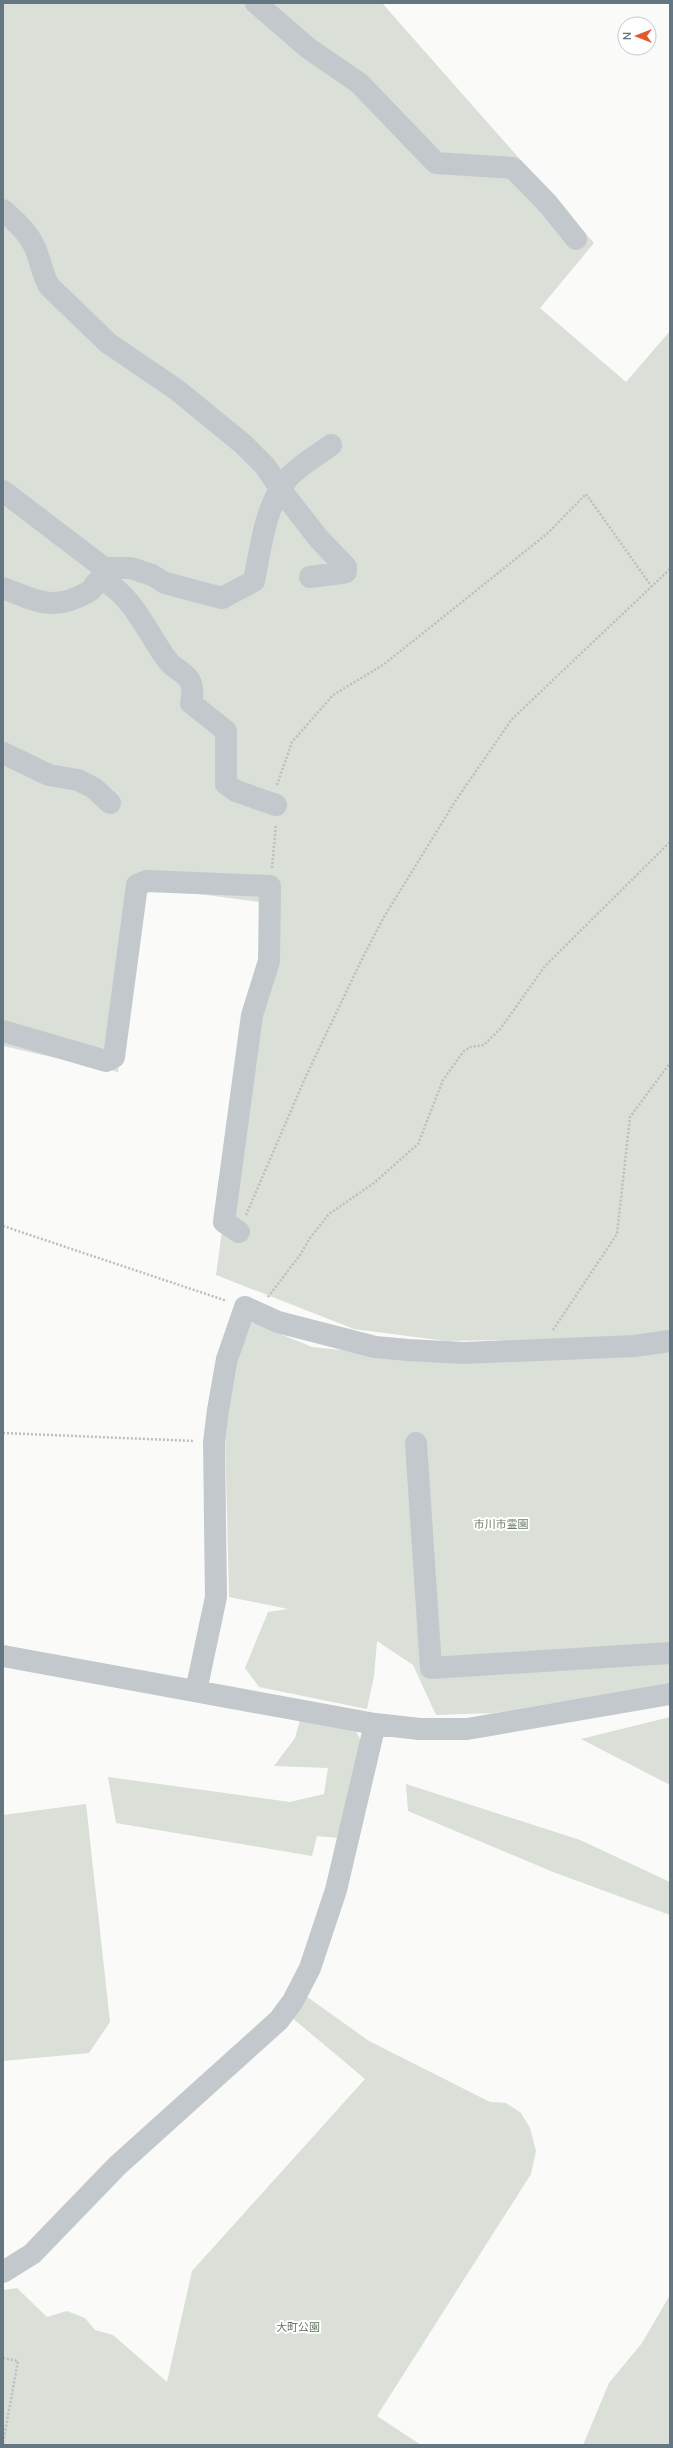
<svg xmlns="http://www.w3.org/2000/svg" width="673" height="2448" viewBox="0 0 673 2448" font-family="Lato,'Noto Sans JP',sans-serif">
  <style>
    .green { fill: #dadfd7 }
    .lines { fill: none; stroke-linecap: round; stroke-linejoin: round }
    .path { stroke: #bbbfc2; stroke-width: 2.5; stroke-dasharray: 2 2; stroke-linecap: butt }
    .minor { stroke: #c3c8cc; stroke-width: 22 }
    .labels { text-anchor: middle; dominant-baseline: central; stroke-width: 4; stroke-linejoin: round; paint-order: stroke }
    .park-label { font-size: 11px; fill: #687a64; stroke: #fff }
  </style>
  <rect width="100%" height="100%" fill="#fafaf8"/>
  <path class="green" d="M 3,3 L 382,3 L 594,243 L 540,308 L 626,382 L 670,331 L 670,1333 L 586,1339 L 446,1341 L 354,1329 L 216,1275 L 267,903 L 145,887 L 118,1072 L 3,1046 Z
    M 249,1321 L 312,1347 L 419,1358 L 670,1345 L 670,1684 L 493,1713 L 436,1715 L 413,1665 L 377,1641 L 374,1676 L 367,1709 L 259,1687 L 245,1668 L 268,1612 L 288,1609 L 229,1597 L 225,1431 L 238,1361 Z
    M 670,1717 L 670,1785 L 581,1739 Z
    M 300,1720 L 356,1731 L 361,1741 L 339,1838 L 317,1836 L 312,1856 L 116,1823 L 108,1777 L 290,1802 L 324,1794 L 328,1768 L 274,1766 L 295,1738 Z
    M 406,1784 L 580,1840 L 670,1882 L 670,1915 L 553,1872 L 408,1811 Z
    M 86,1804 L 110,2022 L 89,2053 L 3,2061 L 3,1815 Z
    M 306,1996 L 369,2041 L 490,2102 L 506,2103 L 521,2113 L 530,2128 L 536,2151 L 531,2174 L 377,2416 L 421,2445 L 3,2445 L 3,2290 L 17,2288 L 47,2317 L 67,2311 L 85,2318 L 95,2330 L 113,2335 L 167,2382 L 192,2271 L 365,2079 L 290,2016 Z
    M 670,2295 L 670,2445 L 583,2445 L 609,2383 L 642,2343 Z"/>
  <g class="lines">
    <path class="path" d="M 277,785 L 292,742 L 333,695 L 383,665 L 548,533 L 586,494 L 652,587
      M 272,868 L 276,824
      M 246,1215 L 306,1076 L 363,957 L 384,917 L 456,800 L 512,719 L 670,569
      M 3,1226 L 227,1301
      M 268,1297 L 300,1255 L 310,1238 L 329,1214 L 374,1183 L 418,1144 L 443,1080 L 463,1052 L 470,1047 L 484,1045 L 501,1028 L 545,966 L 670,842
      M 553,1330 L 617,1234 L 630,1117 L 670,1063
      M 3,1433 L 194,1441
      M 3,2358 L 18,2361 L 3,2443"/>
    <path class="minor" d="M 256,3 L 308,48 L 359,83 L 436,163 L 513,168 L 548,204 L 576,239
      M 3,210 C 15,221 29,233 35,248 C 41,261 42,274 49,286 L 108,343 L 177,390 L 243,444 L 265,466 L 284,494 L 319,539 L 346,567 L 346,572 L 342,573 L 310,577
      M 3,491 L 104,568 L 131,568 L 152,575 L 165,583 L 222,598 L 254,581 C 261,547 265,504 289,477 C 301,464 318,455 331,445
      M 3,588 C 37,601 53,612 88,592 C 94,589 94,582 101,579 C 135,597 146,632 168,661 C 176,671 190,673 192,688 C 193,692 192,698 191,703 L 226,731 L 226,784 L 236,791 L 276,805
      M 3,753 L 49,775 L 78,780 L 94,788 L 110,803
      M 3,1031 L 106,1061 L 114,1057 L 137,885 L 147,881 L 270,886 L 269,961 L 252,1015 L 224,1222 L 239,1232
      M 416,1443 L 431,1668 L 670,1653
      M 3,1656 L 375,1724 L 420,1729 L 467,1729 L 670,1694
      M 196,1691 L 216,1597 L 214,1442 L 218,1410 L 227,1359 L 245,1307 L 278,1322 L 375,1347 L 408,1350 L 464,1353 L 634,1346 L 670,1341
      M 3,2272 L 32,2254 L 117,2166 L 279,2020 L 293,2001 L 310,1968 L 336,1890 L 375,1724"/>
  </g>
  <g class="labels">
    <g class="park-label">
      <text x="501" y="1523">市川市霊園</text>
      <text x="298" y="2326">大町公園</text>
    </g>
  </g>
  <rect width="673" height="2448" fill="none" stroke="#657683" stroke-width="8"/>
  <g transform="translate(637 36) rotate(270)"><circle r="19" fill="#ffffff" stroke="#c1c8cd"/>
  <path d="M0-3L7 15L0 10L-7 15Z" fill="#e4572e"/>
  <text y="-6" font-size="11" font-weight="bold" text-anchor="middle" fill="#657683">N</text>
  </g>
</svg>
